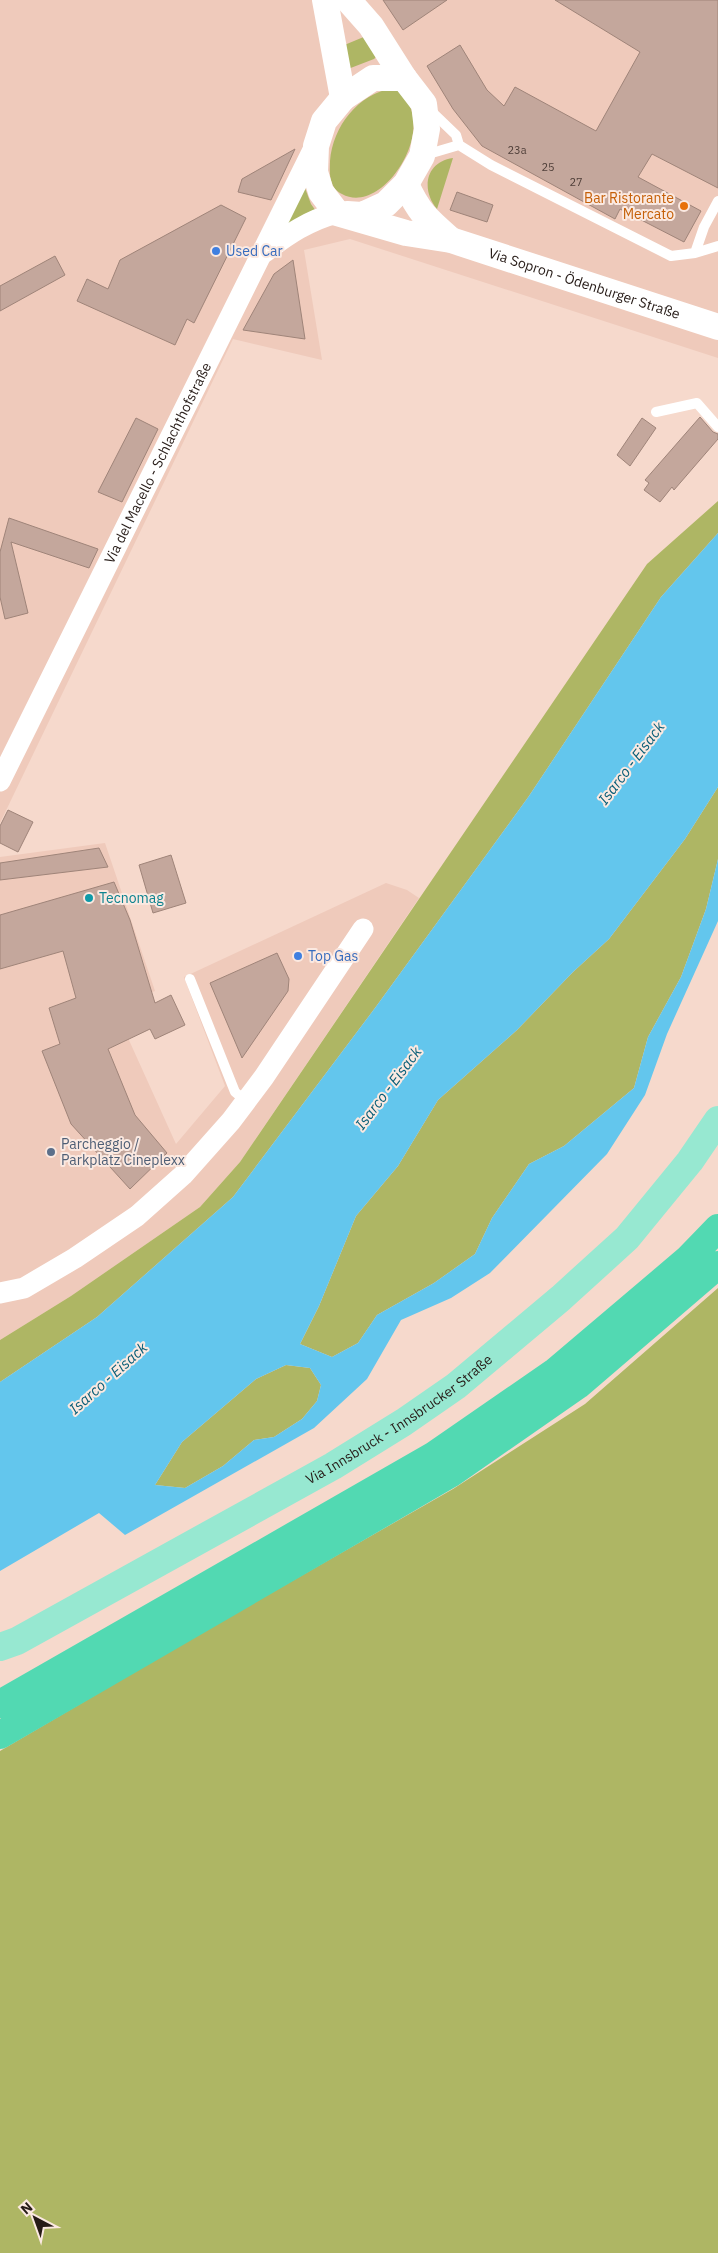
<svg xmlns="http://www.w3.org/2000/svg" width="718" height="2253" viewBox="0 0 718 2253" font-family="'IBM Plex Sans',sans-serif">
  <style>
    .built { fill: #efcabb }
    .green { fill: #aeb664 }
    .water { fill: #63c6ed; fill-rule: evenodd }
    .building { fill: #c4a79c; stroke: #9f8479 }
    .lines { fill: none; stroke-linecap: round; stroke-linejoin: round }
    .service { stroke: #fff; stroke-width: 10 }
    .minor { stroke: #fff; stroke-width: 21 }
    .tertiary { stroke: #fff; stroke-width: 26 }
    .primary { stroke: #97e8d1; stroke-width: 28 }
    .motorway { stroke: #52d9b2; stroke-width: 28 }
    .food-dot { fill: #e8710a; stroke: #fbe9e1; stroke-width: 2 }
    .shop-dot { fill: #3f7fe0; stroke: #fbe9e1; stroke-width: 2 }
    .culture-dot { fill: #0f9aa8; stroke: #fbe9e1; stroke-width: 2 }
    .service-dot { fill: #5c6f8a; stroke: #fbe9e1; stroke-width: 2 }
    .labels { text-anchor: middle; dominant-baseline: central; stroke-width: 4; stroke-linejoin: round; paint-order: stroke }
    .number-label { font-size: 11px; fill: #4e3e38 }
    .food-label { font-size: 14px; fill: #c56008; stroke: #fbe9e1; text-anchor: end }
    .shop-label { font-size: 14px; fill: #366cbe; stroke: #fbe9e1; text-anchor: start }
    .street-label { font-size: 14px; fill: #261b17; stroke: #fbe9e1 }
    .culture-label { font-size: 14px; fill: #0d838f; stroke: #fbe9e1; text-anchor: start }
    .service-label { font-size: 14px; fill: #4e5e75; stroke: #fbe9e1; text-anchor: start }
    .water-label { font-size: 15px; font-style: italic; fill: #085d77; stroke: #fbe9e1 }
  </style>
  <rect width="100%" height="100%" fill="#f6d9cc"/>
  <path class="built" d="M 0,0 L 718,0 L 718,358 L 350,239 L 304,250 L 322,360 L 233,339 L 0,823 Z
    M 105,843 L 155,991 L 114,1007 L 176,1144 L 225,1086 L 184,977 L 386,883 L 407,890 L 419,898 L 240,1162 L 200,1207 L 71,1296 L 0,1340 L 0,857 Z"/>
  <path class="green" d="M 366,36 L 377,56 L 374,59 L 348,69 L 342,46 Z
    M 393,88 C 446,117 385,218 342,194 C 338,192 333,188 332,183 C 329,177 330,168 330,161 C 333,126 358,94 393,88 Z
    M 453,158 L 437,209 C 421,190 425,162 453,158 Z
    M 302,180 L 311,204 L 318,214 L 293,226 L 283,220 Z
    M 718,501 L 718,533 L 661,597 L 529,796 L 375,1008 L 233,1197 L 97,1317 L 0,1382 L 0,1340 L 71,1296 L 200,1207 L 240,1162 L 647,564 Z
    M 718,787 L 718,859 L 706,909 L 681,977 L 648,1037 L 634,1088 L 564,1146 L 529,1164 L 492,1218 L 475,1254 L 434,1283 L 377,1315 L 358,1343 L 332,1357 L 300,1344 L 319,1306 L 356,1216 L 398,1166 L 438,1100 L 517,1030 L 573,972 L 609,939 L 685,839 Z
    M 718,1288 L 718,2253 L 0,2253 L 0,1751 L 196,1636 L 453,1489 L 585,1404 Z
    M 286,1365 L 310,1368 L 321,1385 L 317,1401 L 302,1419 L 274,1437 L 254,1440 L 223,1466 L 185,1488 L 155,1485 L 182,1442 L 256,1379 Z"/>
  <path class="water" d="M 718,533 L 718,787 L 685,839 L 609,939 L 573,972 L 517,1030 L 438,1100 L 398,1166 L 356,1216 L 319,1306 L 300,1344 L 332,1357 L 358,1343 L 377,1315 L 434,1283 L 475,1254 L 492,1218 L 529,1164 L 564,1146 L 634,1088 L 648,1037 L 681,977 L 706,909 L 718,859 L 718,921 L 667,1034 L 645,1095 L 607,1154 L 490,1273 L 451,1298 L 401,1320 L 367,1379 L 314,1428 L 125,1535 L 99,1513 L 0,1571 L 0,1382 L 97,1317 L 233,1197 L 375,1008 L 529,796 L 661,597 ZM 286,1365 L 310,1368 L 321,1385 L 317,1401 L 302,1419 L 274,1437 L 254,1440 L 223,1466 L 185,1488 L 155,1485 L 182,1442 L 256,1379 Z"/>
  <path class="building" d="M 383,0 L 447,0 L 403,30 Z
    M 555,0 L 718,0 L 718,188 L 652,154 L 638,177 L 701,211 L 684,242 L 620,209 L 615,219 L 482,146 L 453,109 L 427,66 L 460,45 L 487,90 L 504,106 L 515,87 L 596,131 L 640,52 Z
    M 295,149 L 271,200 L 238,192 L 242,179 Z
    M 457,192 L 493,205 L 487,222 L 450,210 Z
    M 221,205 L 246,218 L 194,323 L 187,319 L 175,345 L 77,301 L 87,279 L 108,289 L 120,260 Z
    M 55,256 L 65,275 L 0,311 L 0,286 Z
    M 293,260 L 305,339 L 243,330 L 274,274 Z
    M 700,417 L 713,432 L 718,434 L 718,439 L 674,490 L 672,487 L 660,502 L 644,490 L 649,483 L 645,480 Z
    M 136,418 L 158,429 L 122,502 L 98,492 Z
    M 642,418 L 656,428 L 630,466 L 617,455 Z
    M 9,518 L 98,549 L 89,568 L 11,542 L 28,613 L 5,619 L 0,597 L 0,552 Z
    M 8,810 L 33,822 L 18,852 L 0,843 L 0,826 Z
    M 99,848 L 108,867 L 0,880 L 0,863 Z
    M 171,855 L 186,903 L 153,913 L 139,865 Z
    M 114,882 L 130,920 L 155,1003 L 171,995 L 185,1025 L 155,1039 L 150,1029 L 108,1049 L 135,1115 L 167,1153 L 130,1189 L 71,1124 L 42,1051 L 60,1044 L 49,1008 L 76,998 L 63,951 L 0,969 L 0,915 Z
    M 277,953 L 289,979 L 288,991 L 242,1058 L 210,983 Z"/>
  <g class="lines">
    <path class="service" d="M 430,110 L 456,135 L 459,145
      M 459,145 L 491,165 L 671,256 L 695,253
      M 425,155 L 459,145
      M 718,201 L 704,227 L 695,253 L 718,246
      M 656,412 L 697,403 L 718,427
      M 190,979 L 235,1092 L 246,1101"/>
    <g class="minor">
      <path d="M 265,252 C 287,235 309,220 337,213"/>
      <path id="s1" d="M 0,781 L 314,148"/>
      <path d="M 0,1293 L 24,1288 L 75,1258 L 137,1216 L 183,1175 L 231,1121 L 264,1077 L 363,929"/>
    </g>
    <g class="tertiary">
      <path d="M 325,0 L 343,98"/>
      <path id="s2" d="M 404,78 L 373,78 L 343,98 L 324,121 L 316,146 L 315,172 L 321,192 L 337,213 L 406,233 L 451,240 L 718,327"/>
      <path d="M 406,184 C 419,213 428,220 451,240"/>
      <path d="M 347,214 L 362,215 L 386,204 L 406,184 L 422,156 L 427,129 L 424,104 L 404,78 L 371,26 L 348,0"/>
    </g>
    <path class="primary" id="s3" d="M 0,1647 L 17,1641 L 333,1466 L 404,1422 L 456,1386 L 561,1298 L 627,1238 L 690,1161 L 718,1120"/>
    <path class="motorway" d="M 0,1704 L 433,1456 L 556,1371 L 688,1259 L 718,1228
      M 0,1735 L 450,1474 L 578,1385 L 718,1265"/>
  </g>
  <circle class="food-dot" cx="684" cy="206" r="5"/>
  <g class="shop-dot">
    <circle cx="216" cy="251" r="5"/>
    <circle cx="298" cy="956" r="5"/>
  </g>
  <circle class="culture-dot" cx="89" cy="898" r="5"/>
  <circle class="service-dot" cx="51" cy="1152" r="5"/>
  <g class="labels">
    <g class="number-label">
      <text x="517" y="150">23a</text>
      <text x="548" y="167">25</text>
      <text x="576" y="182">27</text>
    </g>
    <g class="food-label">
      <text x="674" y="198">Bar Ristorante<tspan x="674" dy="16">Mercato</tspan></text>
    </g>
    <g class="shop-label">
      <text x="226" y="251">Used Car</text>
      <text x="308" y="956">Top Gas</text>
    </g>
    <g class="street-label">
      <text stroke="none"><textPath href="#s2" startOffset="454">Via Sopron - Ödenburger Straße</textPath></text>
      <text stroke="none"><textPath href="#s1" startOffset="355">Via del Macello - Schlachthofstraße</textPath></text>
      <text stroke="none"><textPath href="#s3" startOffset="460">Via Innsbruck - Innsbrucker Straße</textPath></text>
    </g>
    <g class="culture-label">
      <text x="99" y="898">Tecnomag</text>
    </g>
    <g class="service-label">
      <text x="61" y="1144">Parcheggio /<tspan x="61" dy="16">Parkplatz Cineplexx</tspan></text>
    </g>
    <g class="water-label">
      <text transform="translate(631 763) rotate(-53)">Isarco - Eisack</text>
      <text transform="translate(388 1088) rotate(-53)">Isarco - Eisack</text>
      <text transform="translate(108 1378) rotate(-42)">Isarco - Eisack</text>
    </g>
  </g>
  <g transform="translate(35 2218) rotate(319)" stroke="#fbe9e1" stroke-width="4" paint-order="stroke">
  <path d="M0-4L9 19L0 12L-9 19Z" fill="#261b17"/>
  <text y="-8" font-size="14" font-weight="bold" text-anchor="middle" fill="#261b17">N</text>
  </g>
</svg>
